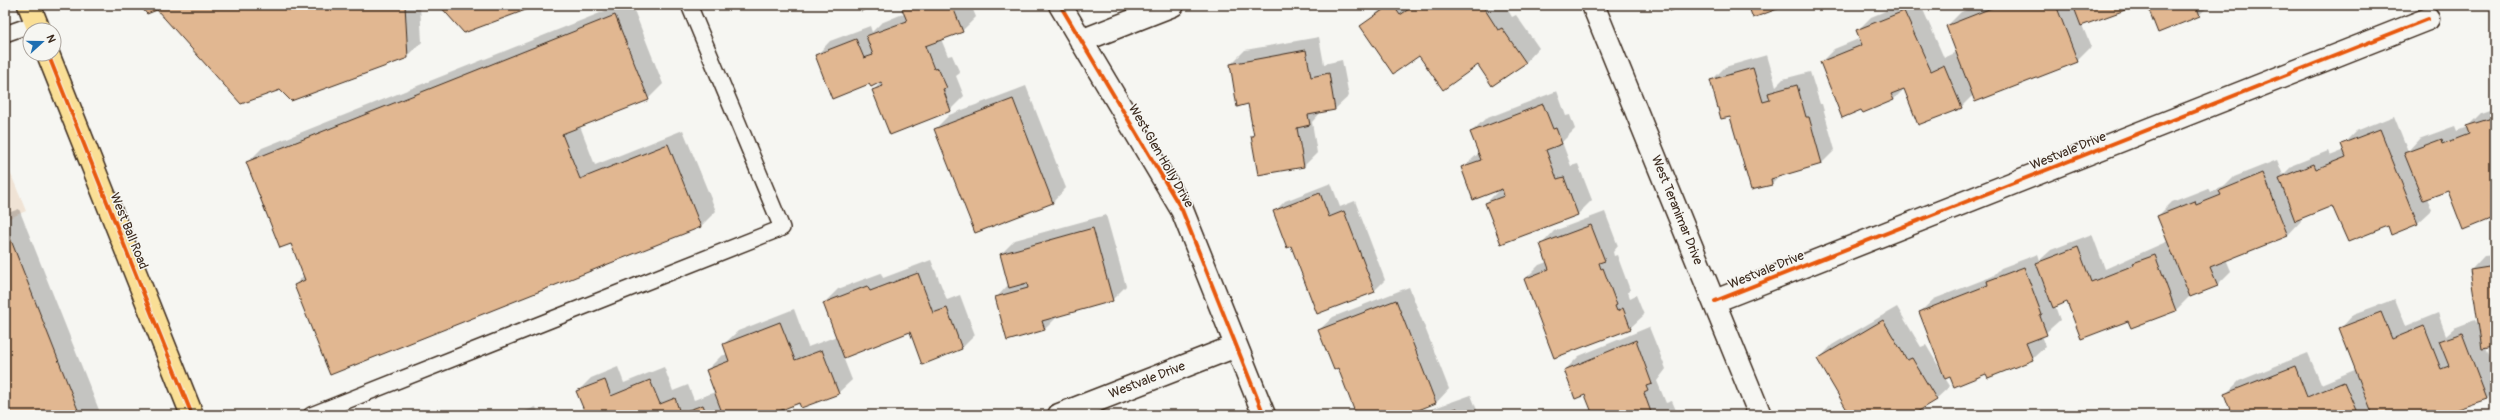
<svg xmlns="http://www.w3.org/2000/svg" width="2500" height="420" viewBox="0 0 2500 420" font-family="Pangolin,sans-serif">
  <style>
    .built { fill: #f0e3d5 }
    .shadow { fill: #0003 }
    .building { fill: #e1b791; stroke: #3b2a1e }
    .lines { fill: none; stroke-linecap: round; stroke-linejoin: round }
    .lane-casing { stroke: #3b2a1e; stroke-width: 18 }
    .street-casing { stroke: #3b2a1e; stroke-width: 25 }
    .primary-casing { stroke: #3b2a1e; stroke-width: 25 }
    .lane { stroke: #f6f6f2; stroke-width: 15 }
    .street { stroke: #f6f6f2; stroke-width: 22 }
    .primary { stroke: #fadf96; stroke-width: 22 }
    .cycleway-casing { stroke: #f6f6f2; stroke-width: 6 }
    .cycleway { stroke: #e8590c; stroke-width: 4 }
    .labels { text-anchor: middle; dominant-baseline: central; stroke-width: 3; stroke-linejoin: round; paint-order: stroke }
    .street-label { font-size: 13px; fill: #3b2a1e; stroke: #f6f6f2 }
  </style>
  <rect width="100%" height="100%" fill="#f6f6f2"/>
  <filter id="ink" filterUnits="userSpaceOnUse"><feTurbulence type="fractalNoise" baseFrequency=".025" numOctaves="2"/><feDisplacementMap in="SourceGraphic" scale="8" xChannelSelector="R" yChannelSelector="G"/><feConvolveMatrix kernelMatrix="1 2 1 2 8 2 1 2 1" color-interpolation-filters="sRGB"/></filter>
  <g filter="url(#ink)">
    <path class="built" d="M 5,160 L 26,211 L 5,220 Z"/>
    <path class="shadow" d="M 141,5 L 420,5 L 422,42 L 407,57 L 280,89 L 157,9 Z
      M 620,5 L 632,5 L 663,84 L 648,99 L 580,126 L 595,165 L 683,130 L 716,211 L 701,226 L 330,373 L 295,285 L 304,275 L 292,243 L 247,163 L 262,148 Z
      M 908,5 L 971,5 L 976,17 L 962,31 L 941,39 L 948,56 L 952,55 L 960,73 L 956,76 L 964,96 L 950,110 L 873,91 L 883,80 L 870,82 L 817,55 L 830,41 L 870,26 L 872,32 L 881,23 L 905,13 L 903,9 Z
      M 1386,5 L 1505,5 L 1512,17 L 1516,15 L 1539,48 L 1526,62 L 1492,85 L 1478,64 L 1420,55 L 1362,26 Z
      M 1715,5 L 1725,5 L 1717,8 Z
      M 1900,5 L 1921,5 L 1944,58 L 1957,52 L 1947,26 L 1961,12 L 1979,5 L 2136,5 L 2082,25 L 2091,47 L 2077,61 L 1973,95 L 1961,107 L 1905,88 L 1893,100 L 1821,62 L 1834,49 L 1861,38 L 1858,30 L 1871,17 Z
      M 2148,5 L 2210,5 L 2199,15 Z
      M 1319,37 L 1324,64 L 1342,60 L 1349,96 L 1335,109 L 1322,111 L 1312,122 L 1317,153 L 1304,166 L 1252,136 L 1255,133 L 1249,103 L 1231,64 L 1245,50 Z
      M 1767,55 L 1776,86 L 1783,79 L 1810,72 L 1820,104 L 1822,104 L 1835,150 L 1822,163 L 1780,176 L 1772,184 L 1711,81 L 1725,67 Z
      M 1026,86 L 1066,188 L 1053,202 L 976,232 L 935,129 L 949,115 Z
      M 1557,91 L 1566,116 L 1570,115 L 1575,129 L 1562,142 L 1571,166 L 1578,164 L 1592,200 L 1578,214 L 1501,243 L 1486,203 L 1501,188 L 1462,168 L 1479,153 L 1471,132 L 1485,119 Z
      M 2495,108 L 2495,216 L 2448,190 L 2427,198 L 2432,210 L 2418,223 L 2392,233 L 2389,225 L 2333,205 L 2300,218 L 2301,221 L 2288,235 L 2226,259 L 2231,271 L 2217,285 L 2190,296 L 2176,310 L 2132,327 L 2129,319 L 2068,301 L 2055,306 L 2060,320 L 2042,336 L 2046,346 L 2032,359 L 1987,373 L 1945,378 L 1950,386 L 1936,399 L 1917,411 L 1920,415 L 1851,415 L 1819,359 L 1832,345 L 1897,307 L 1921,347 L 1926,345 L 1942,372 L 1920,312 L 1934,299 L 1993,276 L 2001,268 L 2038,254 L 2040,260 L 2051,250 L 2092,234 L 2105,269 L 2168,241 L 2158,216 L 2172,202 L 2208,188 L 2210,192 L 2225,186 L 2234,177 L 2277,160 L 2283,175 L 2293,165 L 2328,151 L 2330,156 L 2345,150 L 2343,144 L 2356,131 L 2394,116 L 2408,151 L 2419,139 L 2455,126 L 2457,131 L 2467,127 L 2481,113 Z
      M 1331,183 L 1340,207 L 1355,201 L 1385,280 L 1374,291 L 1291,245 L 1274,212 L 1285,201 Z
      M 19,209 L 101,415 L 5,415 L 5,214 Z
      M 1605,212 L 1618,246 L 1613,252 L 1614,256 L 1617,255 L 1630,290 L 1628,292 L 1630,298 L 1636,295 L 1644,315 L 1630,328 L 1525,279 L 1539,265 L 1547,262 L 1541,245 L 1554,231 Z
      M 1106,215 L 1126,286 L 1112,300 L 1059,315 L 1045,329 L 1007,339 L 996,298 L 1009,284 L 1001,254 L 1015,240 Z
      M 2495,255 L 2495,346 L 2486,348 L 2495,371 L 2495,390 L 2487,399 L 2437,415 L 2233,415 L 2225,395 L 2239,381 L 2308,353 L 2321,384 L 2357,369 L 2341,328 L 2354,314 L 2395,299 L 2406,326 L 2438,313 L 2446,335 L 2454,328 L 2475,320 L 2480,328 L 2471,270 L 2484,256 Z
      M 931,260 L 947,300 L 960,295 L 975,335 L 962,348 L 910,331 L 843,357 L 852,380 L 838,393 L 785,408 L 787,413 L 785,415 L 587,415 L 578,391 L 591,378 L 618,367 L 624,383 L 664,367 L 673,391 L 688,385 L 694,400 L 715,392 L 707,370 L 721,356 L 728,354 L 724,344 L 738,331 L 794,309 L 808,347 L 837,336 L 824,303 L 838,289 L 881,273 L 883,278 Z
      M 1409,287 L 1449,389 L 1436,403 L 1403,415 L 1357,415 L 1339,367 L 1319,330 L 1333,317 Z
      M 1649,327 L 1666,369 L 1657,381 L 1666,403 L 1672,401 L 1678,415 L 1594,415 L 1586,393 L 1565,370 L 1579,356 Z
      M 1471,395 L 1479,415 L 1420,415 L 1423,412 Z
      M 536,407 L 539,415 L 515,415 Z"/>
    <path class="building" d="M 139,5 L 405,5 L 408,58 L 291,101 L 280,90 L 241,104 L 157,10 L 147,14 Z
      M 439,5 L 539,5 L 464,33 Z
      M 859,5 L 876,5 L 861,11 Z
      M 912,5 L 952,5 L 963,32 L 925,46 L 934,69 L 938,68 L 947,88 L 943,89 L 951,111 L 890,135 L 872,90 L 883,86 L 881,82 L 871,87 L 869,84 L 832,99 L 815,55 L 856,39 L 864,58 L 873,55 L 866,36 L 907,21 L 902,9 Z
      M 1390,5 L 1393,5 L 1400,15 L 1415,5 L 1482,5 L 1498,30 L 1502,28 L 1526,63 L 1492,86 L 1478,65 L 1443,90 L 1419,56 L 1393,74 L 1360,26 Z
      M 1667,5 L 1686,5 L 1670,11 Z
      M 1748,5 L 1788,5 L 1753,18 Z
      M 1999,5 L 2056,5 L 2078,62 L 1975,102 L 1946,26 Z
      M 2073,5 L 2139,5 L 2081,26 Z
      M 2147,5 L 2196,5 L 2200,16 L 2158,33 Z
      M 1904,11 L 1931,71 L 1944,65 L 1962,108 L 1918,125 L 1904,89 L 1891,94 L 1894,100 L 1863,113 L 1861,110 L 1842,118 L 1820,62 L 1862,45 L 1856,30 Z
      M 615,15 L 649,100 L 562,134 L 580,179 L 668,144 L 701,227 L 330,375 L 294,285 L 305,280 L 291,244 L 280,248 L 246,162 Z
      M 1306,50 L 1311,77 L 1329,73 L 1335,110 L 1308,115 L 1310,125 L 1297,128 L 1304,167 L 1258,175 L 1251,136 L 1254,136 L 1248,104 L 1237,107 L 1230,64 Z
      M 1753,68 L 1763,102 L 1770,100 L 1768,93 L 1797,85 L 1806,117 L 1809,117 L 1822,164 L 1771,179 L 1772,185 L 1751,190 L 1730,117 L 1721,119 L 1710,80 Z
      M 1013,99 L 1053,203 L 975,233 L 934,129 Z
      M 1543,104 L 1553,129 L 1556,128 L 1562,144 L 1546,150 L 1557,179 L 1564,177 L 1578,215 L 1501,244 L 1485,203 L 1504,196 L 1502,189 L 1473,200 L 1461,167 L 1481,160 L 1470,132 Z
      M 2495,117 L 2495,217 L 2463,230 L 2448,191 L 2423,200 L 2404,153 L 2442,139 L 2443,144 L 2469,134 L 2466,126 Z
      M 2380,129 L 2418,224 L 2391,235 L 2388,226 L 2348,242 L 2332,206 L 2295,221 L 2279,178 L 2314,164 L 2316,169 L 2346,157 L 2341,144 Z
      M 2263,173 L 2288,236 L 2210,267 L 2218,286 L 2190,297 L 2157,216 L 2195,201 L 2196,205 L 2221,195 L 2219,191 Z
      M 1320,193 L 1329,217 L 1344,211 L 1375,292 L 1317,314 L 1291,246 L 1287,248 L 1273,211 Z
      M 5,225 L 80,415 L 5,415 Z
      M 1591,225 L 1605,261 L 1599,263 L 1601,269 L 1603,268 L 1617,305 L 1615,306 L 1617,311 L 1623,308 L 1631,329 L 1554,358 L 1524,279 L 1549,269 L 1540,244 Z
      M 1093,228 L 1113,301 L 1042,321 L 1045,330 L 1007,341 L 995,297 L 1028,288 L 1027,283 L 1009,288 L 1000,254 Z
      M 2078,247 L 2091,282 L 2134,265 L 2133,263 L 2155,255 L 2176,311 L 2131,328 L 2128,321 L 2081,339 L 2067,302 L 2053,308 L 2036,263 Z
      M 2495,266 L 2495,347 L 2482,349 L 2470,270 Z
      M 2024,267 L 2042,315 L 2040,316 L 2047,335 L 2026,343 L 2033,360 L 1988,378 L 1986,374 L 1954,387 L 1950,377 L 1945,379 L 1919,312 L 1988,285 L 1987,281 Z
      M 918,273 L 933,313 L 947,308 L 962,349 L 922,365 L 910,332 L 844,358 L 823,303 L 867,286 L 870,291 Z
      M 1396,300 L 1436,403 L 1406,415 L 1356,415 L 1338,368 L 1334,370 L 1318,330 Z
      M 2381,312 L 2392,339 L 2424,326 L 2441,369 L 2449,366 L 2439,341 L 2462,333 L 2487,399 L 2440,415 L 2373,415 L 2339,328 Z
      M 1883,320 L 1907,360 L 1912,358 L 1937,400 L 1912,415 L 1850,415 L 1817,359 Z
      M 780,322 L 795,360 L 822,350 L 839,394 L 801,408 L 799,403 L 769,415 L 723,415 L 706,370 L 729,361 L 723,344 Z
      M 1636,340 L 1652,384 L 1646,386 L 1648,391 L 1644,393 L 1652,415 L 1593,415 L 1585,395 L 1575,399 L 1564,370 Z
      M 2295,366 L 2307,397 L 2344,382 L 2358,415 L 2232,415 L 2224,394 Z
      M 605,380 L 611,396 L 650,380 L 660,404 L 675,398 L 680,413 L 703,405 L 707,415 L 586,415 L 576,391 Z
      M 1457,408 L 1460,415 L 1437,415 Z"/>
    <g class="lines">
      <defs>
        <path id="lane" d="M 5,34 L 36,23
          M 311,415 L 782,228 L 689,5"/>
        <path id="street" d="M 1060,5 L 1182,210 L 1264,415
          M 1593,5 L 1760,415
          M 1081,41 L 1173,5
          M 1715,301 L 2428,19
          M 1059,415 L 1236,346"/>
        <path id="primary" d="M 29,5 L 39,30
          M 48,54 L 192,415"/>
      </defs>
      <use href="#lane" class="lane-casing"/>
      <use href="#street" class="street-casing"/>
      <use href="#primary" class="primary-casing"/>
      <use href="#lane" class="lane"/>
      <use href="#street" class="street"/>
      <use href="#primary" class="primary"/>
      <defs>
        <path id="cycleway" d="M 1060,5 L 1182,210 L 1264,415
          M 48,54 L 192,415
          M 1715,301 L 2428,19"/>
      </defs>
      <use href="#cycleway" class="cycleway-casing"/>
      <use href="#cycleway" class="cycleway"/>
    </g>
  </g>
  <g class="labels">
    <g class="street-label">
      <text transform="translate(2068 151) rotate(-22)">Westvale Drive</text>
      <text transform="translate(1161 156) rotate(60)">West Glen Holly Drive</text>
      <text transform="translate(1677 210) rotate(68)">West Teranimar Drive</text>
      <text transform="translate(129 231) rotate(68)">West Ball Road</text>
      <text transform="translate(1766 270) rotate(-22)">Westvale Drive</text>
      <text transform="translate(1147 380) rotate(-21)">Westvale Drive</text>
    </g>
  </g>
  <rect width="2500" height="420" fill="none" stroke="#f6f6f2" stroke-width="20"/>
  <rect x="10" y="10" width="2480" height="400" fill="none" stroke="#3b2a1e" stroke-width="1.5" filter="url(#ink)"/>
  <g transform="translate(42 42) rotate(69)"><circle r="19" fill="#f6f6f2" stroke="#aba49d"/>
  <path d="M0-3L7 15L0 10L-7 15Z" fill="#1f6fb2"/>
  <text y="-6" font-size="11" font-weight="bold" text-anchor="middle" fill="#3b2a1e">N</text>
  </g>
</svg>
